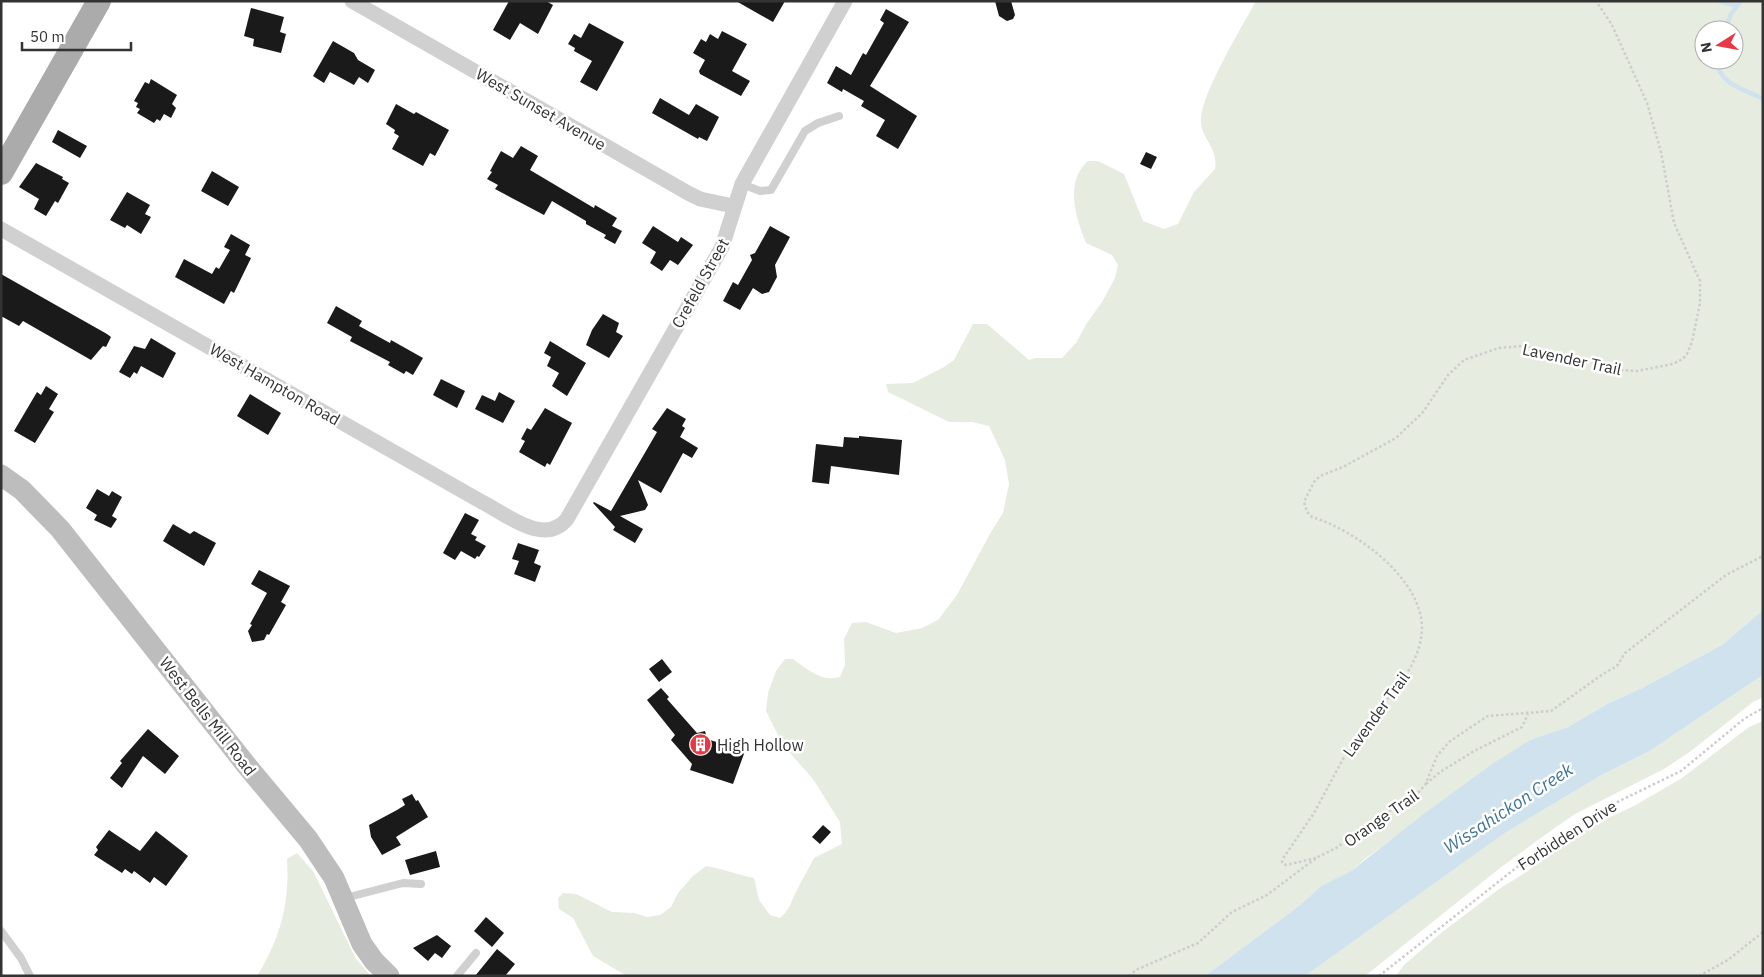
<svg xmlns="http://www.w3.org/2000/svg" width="1764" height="977" viewBox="0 0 1764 977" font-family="'IBM Plex Sans',sans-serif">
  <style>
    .green { fill: #e6ecdf; fill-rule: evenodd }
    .water { fill: #cfe2ee }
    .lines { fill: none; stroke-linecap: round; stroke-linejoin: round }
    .stream { stroke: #cfe2ee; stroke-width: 4.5 }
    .building { fill: #1a1a1a }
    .path { stroke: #cdcdcd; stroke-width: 2.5; stroke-dasharray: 2.5 2.5; stroke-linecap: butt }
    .lane { stroke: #d0d0d0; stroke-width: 8 }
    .street { stroke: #d0d0d0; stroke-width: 15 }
    .secondary { stroke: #bdbdbd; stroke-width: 21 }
    .primary { stroke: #ababab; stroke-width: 24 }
    .labels { text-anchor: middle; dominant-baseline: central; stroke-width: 5; stroke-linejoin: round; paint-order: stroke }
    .street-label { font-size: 16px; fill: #333; stroke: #fff }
    .poi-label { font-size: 16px; fill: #333; stroke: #fff; text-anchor: start }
    .water-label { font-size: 18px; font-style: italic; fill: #3f7597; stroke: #fff }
  </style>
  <rect width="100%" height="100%" fill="#fff"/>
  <path class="green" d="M 1256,1 L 1763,1 L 1763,610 L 1722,645 L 1642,688 L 1607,704 L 1568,727 L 1532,739 L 1366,858 L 1351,871 L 1321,886 L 1300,905 L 1205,976 L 627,976 L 593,956 L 573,918 L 559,909 L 558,898 L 563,893 L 576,894 L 612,912 L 634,913 L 647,917 L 660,915 L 671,907 L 678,893 L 693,876 L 706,866 C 720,868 739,875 754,878 L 759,900 L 770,915 L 780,918 C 792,907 790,903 797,890 C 802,879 809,869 814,858 L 842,844 L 840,822 L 813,779 L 783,745 L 766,711 L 768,693 L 776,671 L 785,659 L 793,659 C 809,670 820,682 840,677 L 845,665 L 844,639 L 852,623 L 866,622 L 896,633 L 922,628 L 938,620 L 957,595 L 991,532 L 1003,513 L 1009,484 L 1005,460 L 989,426 L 972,422 L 949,422 L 888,392 L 886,384 L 913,383 L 944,367 L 954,360 L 973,324 L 987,324 L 1029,360 L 1035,358 L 1062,358 L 1076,343 L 1087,323 L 1102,302 L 1115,278 L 1118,265 L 1112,255 L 1086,243 C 1076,218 1064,182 1088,161 L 1098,161 L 1124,174 L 1143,221 L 1164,229 L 1178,224 L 1194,192 L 1215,169 C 1219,147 1200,139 1201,119 C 1202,92 1242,27 1256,1 ZM 1704,30 L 1734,30 L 1734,60 L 1704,60 Z
    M 1763,675 L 1763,697 L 1753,702 L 1691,751 L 1664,769 L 1575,814 L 1549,832 L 1500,868 L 1365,976 L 1305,976 L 1505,833 L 1600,776 L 1648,752 Z
    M 1763,721 L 1763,976 L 1396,976 L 1404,965 L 1441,933 L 1499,889 L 1528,871 L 1554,849 L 1601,821 L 1634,806 L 1682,778 L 1749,727 Z
    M 297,853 L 313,871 L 356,959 L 371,976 L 257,976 C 280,939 290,903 287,859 Z"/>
  <path class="water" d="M 1763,610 L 1763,675 L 1648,752 L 1600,776 L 1505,833 L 1305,976 L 1205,976 L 1300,905 L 1321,886 L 1351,871 L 1425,813 L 1495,762 L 1532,739 L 1568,727 L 1607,704 L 1642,688 L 1722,645 Z"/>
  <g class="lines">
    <path class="stream" d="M 1720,1 L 1737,6
      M 1725,30 L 1731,14 L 1741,1
      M 1716,60 C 1721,87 1744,88 1763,99"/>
  </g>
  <path class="building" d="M 509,1 L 546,1 L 553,5 L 538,34 L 520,23 L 510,40 L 493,30 Z
    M 736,1 L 785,1 L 773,22 Z
    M 995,1 L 1011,1 L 1015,15 L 1013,19 L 1007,21 L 999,16 Z
    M 251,8 L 284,17 L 280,32 L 286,34 L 281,53 L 253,46 L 254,39 L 244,36 Z
    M 886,9 L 909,22 L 870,86 L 917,116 L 898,149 L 876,136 L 885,120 L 861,106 L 864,101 L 843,89 L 842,92 L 827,83 L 836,66 L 851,75 L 863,53 L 866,55 L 884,23 L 880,20 Z
    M 589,23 L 624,42 L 597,91 L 580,82 L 592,61 L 574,51 L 575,48 L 568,44 L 574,34 L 581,38 Z
    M 722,31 L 747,44 L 732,71 L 750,81 L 741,96 L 700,74 L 699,71 L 705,60 L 693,53 L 701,39 L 706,42 L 710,34 L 718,39 Z
    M 333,41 L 354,53 L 358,60 L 375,70 L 368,83 L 359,77 L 354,85 L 330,72 L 324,83 L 313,76 Z
    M 151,79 L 177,95 L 172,104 L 176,108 L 171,118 L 164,114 L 160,121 L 157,119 L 154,123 L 137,113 L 140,109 L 136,107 L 138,103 L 134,101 L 145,82 L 149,84 Z
    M 660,98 L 689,115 L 696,104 L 719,117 L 707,141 L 699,137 L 698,139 L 652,113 Z
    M 396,104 L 414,114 L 416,112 L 449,130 L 435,156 L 430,153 L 423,166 L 392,149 L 399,136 L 394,133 L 395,130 L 386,124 Z
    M 58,130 L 87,146 L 80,158 L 52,142 Z
    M 521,146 L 538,156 L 530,170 L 594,208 L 595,205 L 617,218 L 612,226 L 622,231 L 615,244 L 604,238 L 606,235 L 586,224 L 586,221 L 552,201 L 544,215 L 495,189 L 498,185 L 487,179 L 492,172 L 490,171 L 501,151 L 513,158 Z
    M 1146,152 L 1157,157 L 1151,169 L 1140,164 Z
    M 36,163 L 63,177 L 62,179 L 69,183 L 58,203 L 55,201 L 46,216 L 34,209 L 39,199 L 19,187 Z
    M 212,171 L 239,187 L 228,206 L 201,191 Z
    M 127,192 L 150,205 L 145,214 L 151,217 L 141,234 L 127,225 L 125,228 L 110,220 Z
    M 653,226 L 678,242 L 681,237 L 693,245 L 678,265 L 670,260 L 662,271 L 650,263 L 656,252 L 642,243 Z
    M 770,226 L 790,237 L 775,265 L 777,277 L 769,292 L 762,294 L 753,288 L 740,310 L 723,301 L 733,282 L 738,285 L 752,260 L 750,255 L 755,253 Z
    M 231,234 L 250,245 L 245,255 L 251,258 L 234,293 L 231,291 L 224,304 L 175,277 L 184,259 L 212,274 L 216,267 L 219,269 L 230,250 L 224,247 Z
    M 1,274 L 107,334 L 111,337 L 106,347 L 103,346 L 91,360 L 23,321 L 19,326 L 1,316 Z
    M 336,306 L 362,321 L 359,326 L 390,343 L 391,340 L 423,358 L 413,375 L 406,371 L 404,374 L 388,365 L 390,362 L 350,341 L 352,337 L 327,323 Z
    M 603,314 L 619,323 L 616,332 L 623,336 L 609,358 L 586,345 L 592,330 Z
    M 151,338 L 176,353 L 163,378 L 141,366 L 137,374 L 134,372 L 130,378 L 119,372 L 134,346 L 145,349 Z
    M 550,341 L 586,363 L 567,396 L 552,386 L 559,373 L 547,366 L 551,357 L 544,353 Z
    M 441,379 L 465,391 L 457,408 L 433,395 Z
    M 46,386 L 58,394 L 49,409 L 54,412 L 35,443 L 14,431 L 37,392 L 41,395 Z
    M 499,392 L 515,401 L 503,423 L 475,409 L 482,395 L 495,401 Z
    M 250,394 L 281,413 L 268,435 L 237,416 Z
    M 545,408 L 572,423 L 550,465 L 547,463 L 545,467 L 519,452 L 525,441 L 521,439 L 527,428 L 531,430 Z
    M 667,408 L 686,419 L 682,426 L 685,428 L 680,437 L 698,448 L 692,458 L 683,453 L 661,493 L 638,480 L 648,505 L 645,510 L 620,516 L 643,529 L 635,543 L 613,530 L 615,527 L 593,503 L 594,502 L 611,511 L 657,432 L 652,429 Z
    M 859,436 L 902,440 L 899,475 L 831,466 L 829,484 L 812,482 L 816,444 L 843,447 L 844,437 L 859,438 Z
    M 97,489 L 109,496 L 112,491 L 122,497 L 112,516 L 117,519 L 111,528 L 94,520 L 97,515 L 86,508 Z
    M 465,513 L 479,520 L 471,534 L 477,537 L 475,540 L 486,546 L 479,557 L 477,556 L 475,559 L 461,551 L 455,560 L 443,553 Z
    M 173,524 L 190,534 L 194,531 L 216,543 L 204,566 L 163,541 Z
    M 518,543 L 539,550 L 534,563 L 541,566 L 535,582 L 514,574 L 519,561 L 512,559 Z
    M 259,570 L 290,586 L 281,602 L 286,605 L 269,635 L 267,634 L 264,640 L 252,642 L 248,631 L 252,625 L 250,624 L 267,593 L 251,584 Z
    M 662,659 L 672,672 L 659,682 L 649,669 Z
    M 661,688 L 669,697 L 667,699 L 697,733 L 705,731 L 707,739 L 745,751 L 733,784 L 690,770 L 692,764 L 671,740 L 675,735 L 647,700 Z
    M 148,729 L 179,756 L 165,774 L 143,756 L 122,788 L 110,778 L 122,763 L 120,761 Z
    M 412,794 L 416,801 L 418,800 L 428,817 L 396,837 L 401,845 L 382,855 L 371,837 L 369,825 L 397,810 L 405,805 L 402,799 Z
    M 823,825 L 831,832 L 820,844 L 812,837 Z
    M 109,830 L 140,851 L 156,831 L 188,856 L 166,886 L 154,877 L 150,883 L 134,871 L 132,874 L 125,869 L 122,873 L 94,855 L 98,850 L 96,847 Z
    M 436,851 L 440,867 L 410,875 L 405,860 Z
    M 486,917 L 504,933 L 492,947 L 474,931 Z
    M 437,935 L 451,946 L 442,958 L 435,953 L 428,961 L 413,948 Z
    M 497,949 L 515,964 L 505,976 L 475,976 Z"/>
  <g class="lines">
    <path class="path" d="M 1426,784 L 1440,772 L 1476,750 L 1522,727 L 1528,714
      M 1316,858 L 1286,865 L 1282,862 L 1284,857 L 1314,813 L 1343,759 L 1409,670 C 1417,656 1422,642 1422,626 C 1420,577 1355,530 1312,517 L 1307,512 L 1304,502 L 1314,482 L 1320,476 L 1343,467 L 1396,438 L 1423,412 L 1448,375 L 1464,360 L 1499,348 L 1522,346 L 1575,357 L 1619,370 L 1637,371 L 1673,364 L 1683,359 L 1687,354 L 1692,342 L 1700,303 L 1700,281 L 1674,223 L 1661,152 L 1647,103 L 1612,25 L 1596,1
      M 1129,976 L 1136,970 L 1198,943 L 1232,912 L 1267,895 L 1316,858 L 1338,847 L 1352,834 L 1416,795 L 1425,785 L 1437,756 L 1449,742 L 1480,721 L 1488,716 L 1551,711 L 1603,674 L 1617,666 L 1625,653 L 1726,575 L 1763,556
      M 1379,976 L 1526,860 L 1603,809 L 1681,771 L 1744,719 L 1763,708
      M 1699,976 L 1728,960 L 1763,932"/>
    <path class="lane" d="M 742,184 L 760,191 L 771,190 L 805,131 L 818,123 L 839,116
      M 345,898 L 403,883 L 421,884
      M 1,931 L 21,958 L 30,976
      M 457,976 L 476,953"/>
    <path class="street" d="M 352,1 L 688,193 L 700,199 L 733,206
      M 1,229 L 482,502 C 506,514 544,547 567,519 L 722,247 L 742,184 L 845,1"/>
    <path class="secondary" d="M 1,475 L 22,490 L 60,529 L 247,766 L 308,839 L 334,878 L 362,944 L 374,961 L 389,976"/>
    <path class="primary" d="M 1,173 L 99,1"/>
  </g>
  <defs>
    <symbol id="building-disc" viewBox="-11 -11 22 22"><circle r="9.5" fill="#e63946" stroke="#fff"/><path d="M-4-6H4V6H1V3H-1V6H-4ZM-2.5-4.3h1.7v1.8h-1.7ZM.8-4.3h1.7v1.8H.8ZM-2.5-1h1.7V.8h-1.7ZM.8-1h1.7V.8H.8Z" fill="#fff"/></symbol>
  </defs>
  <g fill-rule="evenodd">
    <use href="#building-disc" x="688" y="732" width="25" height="25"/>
  </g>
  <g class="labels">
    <g class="street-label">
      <text transform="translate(541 109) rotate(30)">West Sunset Avenue</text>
      <text transform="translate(700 283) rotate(-61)">Crefeld Street</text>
      <text transform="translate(1572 359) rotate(12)">Lavender Trail</text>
      <text transform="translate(275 384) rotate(30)">West Hampton Road</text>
      <text transform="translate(1376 714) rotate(-54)">Lavender Trail</text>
      <text transform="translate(208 716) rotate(52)">West Bells Mill Road</text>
      <text transform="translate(1381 818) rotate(-35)">Orange Trail</text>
      <text transform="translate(1567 835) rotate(-33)">Forbidden Drive</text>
    </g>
    <g class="poi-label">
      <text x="717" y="745">High Hollow</text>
    </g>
    <g class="water-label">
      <text transform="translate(1508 808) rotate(-33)">Wissahickon Creek</text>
    </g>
  </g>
  <rect width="1764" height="977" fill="none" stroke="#333333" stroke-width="5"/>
  <g transform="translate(1719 45) rotate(259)"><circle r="24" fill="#ffffff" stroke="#adadad"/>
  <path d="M0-4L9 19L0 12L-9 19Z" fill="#e63946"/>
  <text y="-8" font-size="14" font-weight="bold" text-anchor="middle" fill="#333333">N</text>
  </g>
  <path d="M22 42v8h109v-8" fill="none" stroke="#333333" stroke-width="2.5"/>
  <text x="30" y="42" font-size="15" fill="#333333" stroke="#ffffff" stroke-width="4" paint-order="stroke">50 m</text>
</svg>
